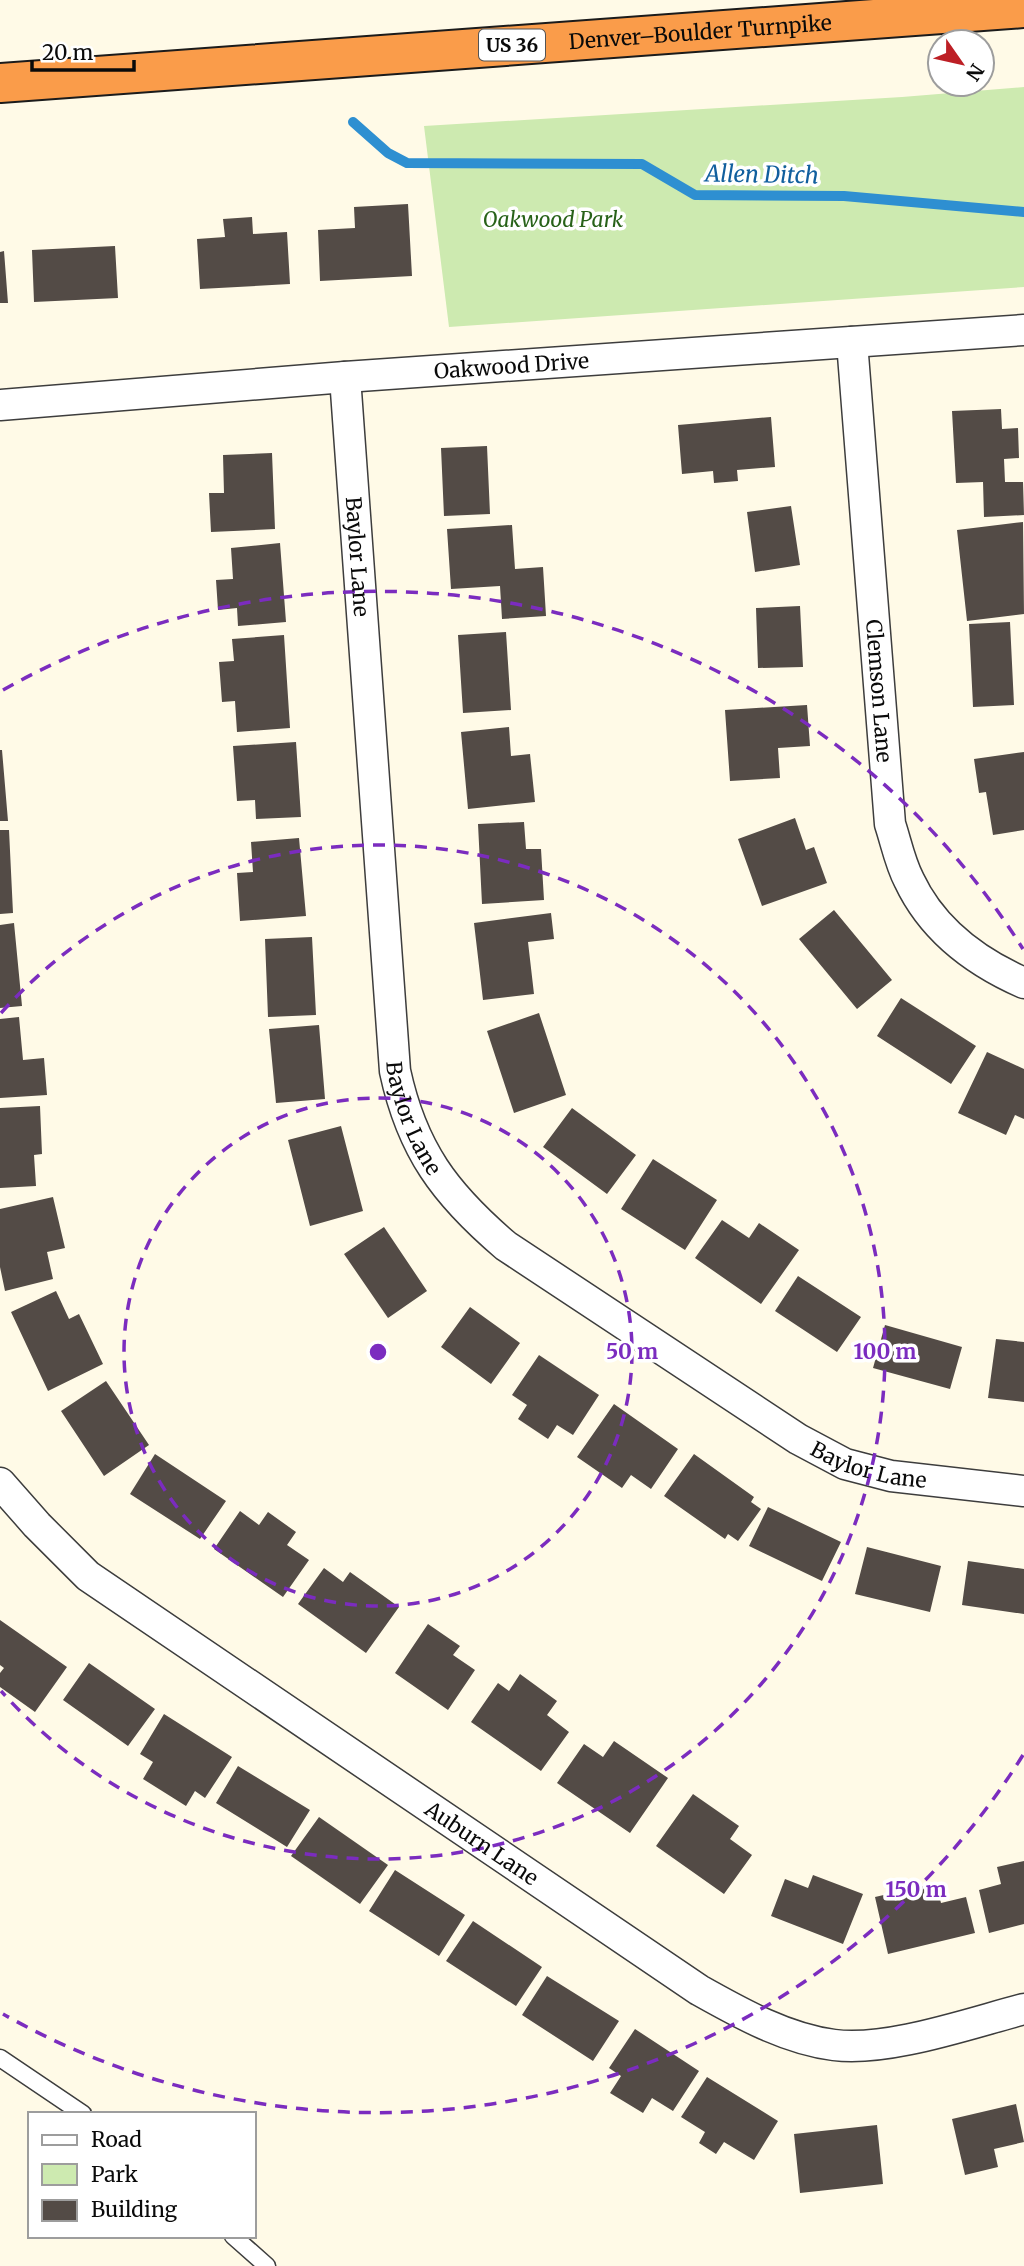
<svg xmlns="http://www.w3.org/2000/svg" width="1024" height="2266" viewBox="0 0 1024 2266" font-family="Merriweather,serif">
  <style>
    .green { fill: #cdeab0 }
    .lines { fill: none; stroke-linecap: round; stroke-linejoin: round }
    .stream { stroke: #2e8fd1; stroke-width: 10 }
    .building { fill: #534b46 }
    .lane-casing { stroke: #3d3d3d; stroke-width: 19 }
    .street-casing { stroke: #3d3d3d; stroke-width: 33 }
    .highway-casing { stroke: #1b1b1b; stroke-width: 42 }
    .lane { stroke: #fff; stroke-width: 16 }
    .street { stroke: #fff; stroke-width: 30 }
    .highway { stroke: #fa9c4a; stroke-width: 38 }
    .ring { fill: none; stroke: #7b2cbf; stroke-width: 3.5; stroke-dasharray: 12 9 }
    .labels { text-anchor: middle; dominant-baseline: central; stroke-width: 7; stroke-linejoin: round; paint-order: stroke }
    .shield { fill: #fff; stroke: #545454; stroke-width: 2 }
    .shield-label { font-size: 19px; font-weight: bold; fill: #0a0a0a }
    .street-label { font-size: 21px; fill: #0a0a0a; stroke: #fff }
    .park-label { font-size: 21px; font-style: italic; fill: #286219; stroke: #fff }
    .water-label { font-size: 23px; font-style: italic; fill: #115f9e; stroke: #fff }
    .centre { fill: #7b2cbf; stroke: #fff; stroke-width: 3.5 }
    .ring-label { font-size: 21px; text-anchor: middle; font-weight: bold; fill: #7b2cbf; stroke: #fff; stroke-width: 7; stroke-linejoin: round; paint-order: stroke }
  </style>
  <rect width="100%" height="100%" fill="#fffae7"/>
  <path class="green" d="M 1024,87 L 1024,287 L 449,327 L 424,126 L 902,97 Z"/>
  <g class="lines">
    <path class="stream" d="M 353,122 L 388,153 L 407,163 L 642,164 L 695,195 L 844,196 L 1024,212"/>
  </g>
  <path class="building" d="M 408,204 L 412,276 L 320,281 L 318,230 L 355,228 L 354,207 Z
    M 252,217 L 253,234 L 287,232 L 290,284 L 200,289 L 197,239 L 225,237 L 223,219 Z
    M 115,246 L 118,298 L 34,302 L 32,250 Z
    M 4,251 L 8,303 L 0,303 L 0,252 Z
    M 1001,409 L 1002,429 L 1018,428 L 1019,458 L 1004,459 L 1005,482 L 1023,482 L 1024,515 L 984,517 L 983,482 L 956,483 L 952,411 Z
    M 771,417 L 775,467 L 737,470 L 738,481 L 714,483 L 713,471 L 682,474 L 678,425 Z
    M 487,446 L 490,514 L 444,516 L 441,448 Z
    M 272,453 L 275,529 L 211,532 L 209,493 L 224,493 L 223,455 Z
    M 791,506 L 800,565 L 755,572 L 747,512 Z
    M 1023,522 L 1024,614 L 967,621 L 957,530 Z
    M 512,525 L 515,569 L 543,567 L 546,616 L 502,619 L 500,586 L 451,589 L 447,529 Z
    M 280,543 L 286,622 L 238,626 L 237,608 L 218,610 L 216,580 L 233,579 L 231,548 Z
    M 800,606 L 803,667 L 758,668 L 756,608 Z
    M 1010,622 L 1014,705 L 973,707 L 969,624 Z
    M 506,632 L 511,710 L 463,713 L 458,635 Z
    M 284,635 L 290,728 L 237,732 L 235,701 L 222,702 L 219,662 L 234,661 L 232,639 Z
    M 807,705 L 810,746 L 778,748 L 780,778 L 730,781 L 725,710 Z
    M 509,727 L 511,756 L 530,754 L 535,802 L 468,809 L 461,732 Z
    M 296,742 L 301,817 L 256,819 L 255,800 L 237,801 L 233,746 Z
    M 0,750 L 2,750 L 8,821 L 0,821 Z
    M 1024,752 L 1024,830 L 993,835 L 986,792 L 979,793 L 974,759 Z
    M 795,818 L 806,850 L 814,847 L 827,883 L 762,906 L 738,839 Z
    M 524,822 L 526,849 L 541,849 L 544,900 L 482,904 L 478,824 Z
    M 0,830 L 9,830 L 13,913 L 0,914 Z
    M 299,838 L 306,916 L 240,921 L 237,873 L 253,872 L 251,842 Z
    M 834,910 L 892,980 L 857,1009 L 799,939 Z
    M 551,913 L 554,939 L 528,942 L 534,994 L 483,1000 L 474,923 Z
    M 14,923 L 22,1006 L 0,1008 L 0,925 Z
    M 312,937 L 316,1015 L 268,1017 L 265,939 Z
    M 901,998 L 976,1046 L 951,1084 L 877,1036 Z
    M 539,1013 L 566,1095 L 514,1113 L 487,1031 Z
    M 19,1017 L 23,1060 L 44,1058 L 47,1095 L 0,1098 L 0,1019 Z
    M 319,1025 L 325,1099 L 276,1103 L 269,1029 Z
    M 987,1052 L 1024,1069 L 1024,1119 L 1015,1115 L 1006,1135 L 958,1113 Z
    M 40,1106 L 42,1154 L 34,1155 L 36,1186 L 0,1188 L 0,1108 Z
    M 572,1108 L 636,1155 L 607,1194 L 543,1147 Z
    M 341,1126 L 363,1211 L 310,1226 L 288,1140 Z
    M 653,1159 L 717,1200 L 685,1250 L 621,1209 Z
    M 53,1197 L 65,1248 L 47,1252 L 53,1279 L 5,1291 L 0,1267 L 0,1209 Z
    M 722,1220 L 749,1238 L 759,1223 L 799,1250 L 761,1304 L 695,1258 Z
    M 384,1227 L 427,1291 L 388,1318 L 344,1254 Z
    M 798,1276 L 861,1317 L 837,1352 L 775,1311 Z
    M 56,1291 L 69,1319 L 79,1314 L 103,1364 L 48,1391 L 11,1312 Z
    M 470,1307 L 520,1343 L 491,1384 L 441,1347 Z
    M 885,1325 L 962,1347 L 950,1389 L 873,1368 Z
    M 996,1339 L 1024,1342 L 1024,1402 L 988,1398 Z
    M 539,1355 L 599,1395 L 573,1435 L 557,1425 L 548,1439 L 518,1419 L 527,1405 L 512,1395 Z
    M 106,1381 L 149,1445 L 104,1476 L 61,1411 Z
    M 614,1404 L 678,1449 L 651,1489 L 631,1475 L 622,1488 L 577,1457 Z
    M 155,1454 L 226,1501 L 200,1539 L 130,1494 Z
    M 694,1454 L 754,1497 L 751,1502 L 761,1509 L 738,1541 L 728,1534 L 725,1539 L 664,1496 Z
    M 768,1507 L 841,1542 L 822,1581 L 749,1546 Z
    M 240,1511 L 259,1525 L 268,1512 L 296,1532 L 287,1545 L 309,1560 L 283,1597 L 214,1549 Z
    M 867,1547 L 941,1566 L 930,1612 L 855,1594 Z
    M 968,1561 L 1024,1569 L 1024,1614 L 962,1605 Z
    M 324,1568 L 343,1582 L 350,1572 L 399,1607 L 366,1653 L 298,1604 Z
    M 0,1620 L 67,1667 L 35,1712 L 0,1687 L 0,1673 L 4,1668 L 0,1665 Z
    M 428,1624 L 460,1646 L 453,1655 L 475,1670 L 448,1710 L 395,1673 Z
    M 89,1663 L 155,1709 L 128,1746 L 63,1700 Z
    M 520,1674 L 557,1701 L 547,1715 L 569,1732 L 541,1771 L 471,1722 L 498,1683 L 509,1691 Z
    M 164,1714 L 232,1757 L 205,1798 L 195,1791 L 186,1806 L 143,1779 L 153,1762 L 140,1754 Z
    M 614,1741 L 668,1778 L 630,1833 L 557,1783 L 584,1744 L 603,1757 Z
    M 238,1766 L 310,1810 L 287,1847 L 216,1803 Z
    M 693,1794 L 739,1826 L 730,1839 L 752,1855 L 724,1894 L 656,1846 Z
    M 319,1817 L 388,1865 L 360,1904 L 291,1856 Z
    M 1024,1861 L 1024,1924 L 989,1933 L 979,1890 L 1001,1884 L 997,1867 Z
    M 395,1870 L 465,1915 L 439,1956 L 369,1911 Z
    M 813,1875 L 863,1894 L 843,1944 L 771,1916 L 785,1879 L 808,1888 Z
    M 936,1883 L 941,1903 L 966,1897 L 975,1933 L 888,1954 L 875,1897 Z
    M 473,1921 L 542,1967 L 516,2006 L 446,1961 Z
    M 547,1976 L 619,2021 L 593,2061 L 522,2015 Z
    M 635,2029 L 699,2071 L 673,2111 L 652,2098 L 643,2113 L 610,2093 L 621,2076 L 609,2068 Z
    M 707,2077 L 778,2121 L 754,2160 L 724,2142 L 716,2154 L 699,2143 L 705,2132 L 681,2117 Z
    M 1016,2104 L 1024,2142 L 994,2149 L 998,2167 L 965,2175 L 952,2119 Z
    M 877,2125 L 883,2184 L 800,2193 L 794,2134 Z"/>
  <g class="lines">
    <defs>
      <path id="lane" d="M 0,2058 L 83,2114
        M 233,2236 L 267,2266"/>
      <g id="street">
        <path id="s1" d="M 852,342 L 890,824 C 896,842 900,863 909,880 C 932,929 976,962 1024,983"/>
        <path id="s2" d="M 345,377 L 395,1071 C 412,1150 445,1194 506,1246 L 798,1439 L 845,1464 L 891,1476 L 1024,1491"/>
        <path id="s3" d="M 0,405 L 345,377 L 1024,330"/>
        <path id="s4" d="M 0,1483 L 37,1525 L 88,1576 L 699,1990 C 740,2013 786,2039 834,2045 C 888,2052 970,2023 1024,2009"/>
      </g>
      <g id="highway">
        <path id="s5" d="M 0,83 L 1024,8"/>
      </g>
    </defs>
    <use href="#lane" class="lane-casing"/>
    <use href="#street" class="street-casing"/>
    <use href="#highway" class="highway-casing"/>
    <use href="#lane" class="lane"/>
    <use href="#street" class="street"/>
    <use href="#highway" class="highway"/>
  </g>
  <g class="ring">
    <circle cx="378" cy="1352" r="254"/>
    <path d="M1 1013A507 507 0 1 1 1 1691"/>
    <path d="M1023 1755A761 761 0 0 1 3 2014M3 690A761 761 0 0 1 1023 949"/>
  </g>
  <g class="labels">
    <rect class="shield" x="479" y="29.5" width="66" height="31" rx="5"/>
    <g class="shield-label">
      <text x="512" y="45">US 36</text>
    </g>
    <g class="street-label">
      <text stroke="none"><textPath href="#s5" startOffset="702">Denver–Boulder Turnpike</textPath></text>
      <text stroke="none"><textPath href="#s3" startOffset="513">Oakwood Drive</textPath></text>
      <text stroke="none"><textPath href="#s2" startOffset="180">Baylor Lane</textPath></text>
      <text stroke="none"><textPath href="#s1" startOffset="350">Clemson Lane</textPath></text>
      <text stroke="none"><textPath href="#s2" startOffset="746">Baylor Lane</textPath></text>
      <text stroke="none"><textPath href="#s2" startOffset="1334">Baylor Lane</textPath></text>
      <text stroke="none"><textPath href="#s4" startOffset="604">Auburn Lane</textPath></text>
    </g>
    <g class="park-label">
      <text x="553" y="219">Oakwood Park</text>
    </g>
    <g class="water-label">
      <text transform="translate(762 174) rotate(1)">Allen Ditch</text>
    </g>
  </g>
  <circle cx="378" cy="1352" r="10" class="centre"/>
  <g class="ring-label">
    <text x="632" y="1359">50 m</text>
    <text x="885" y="1359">100 m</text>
    <text x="916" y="1897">150 m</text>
  </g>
  <rect x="28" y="2112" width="228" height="126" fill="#ffffff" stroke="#9d9d9d" stroke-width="2"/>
  <rect x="42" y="2135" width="35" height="10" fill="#ffffff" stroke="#9d9d9d" stroke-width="2"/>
  <text x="91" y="2147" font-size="21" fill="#0a0a0a">Road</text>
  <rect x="42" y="2164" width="35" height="21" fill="#cdeab0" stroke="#9d9d9d" stroke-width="2"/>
  <text x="91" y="2182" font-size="21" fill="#0a0a0a">Park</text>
  <rect x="42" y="2200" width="35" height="21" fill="#534b46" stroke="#9d9d9d" stroke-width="2"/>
  <text x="91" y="2217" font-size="21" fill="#0a0a0a">Building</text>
  <g transform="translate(961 63) rotate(124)"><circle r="33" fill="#ffffff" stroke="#9d9d9d" stroke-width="2"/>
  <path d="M0-5L12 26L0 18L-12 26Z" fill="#bd1f25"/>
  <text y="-10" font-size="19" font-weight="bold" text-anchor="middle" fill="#0a0a0a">N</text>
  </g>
  <path d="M32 60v10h102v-10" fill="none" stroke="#0a0a0a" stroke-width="3.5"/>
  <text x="42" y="60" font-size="21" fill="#0a0a0a" stroke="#ffffff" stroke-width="5" paint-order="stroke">20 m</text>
</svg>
